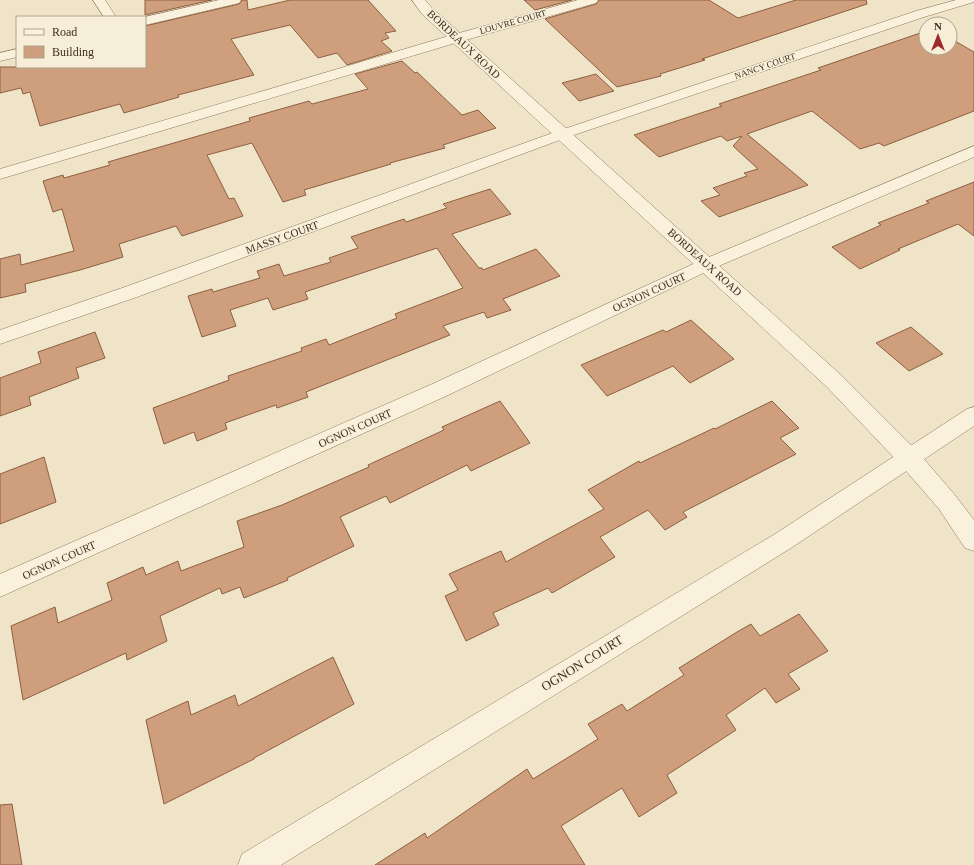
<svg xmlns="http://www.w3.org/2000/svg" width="974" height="865" viewBox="0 0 974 865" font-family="'Times New Roman',serif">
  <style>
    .building { fill: #cf9f7d; stroke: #8d5f41 }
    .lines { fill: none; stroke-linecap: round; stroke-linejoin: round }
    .minor-casing { stroke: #8d765c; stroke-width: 1 }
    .tertiary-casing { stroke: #8d765c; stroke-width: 1 }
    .minor { fill: #faf1dc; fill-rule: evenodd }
    .tertiary { fill: #faf1dc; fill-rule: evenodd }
    .labels { text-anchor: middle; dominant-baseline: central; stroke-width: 3; stroke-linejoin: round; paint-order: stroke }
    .far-street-label { font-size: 9px; fill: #3d2e20; stroke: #f7eed8 }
    .street-label { font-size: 11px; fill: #3d2e20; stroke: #f7eed8 }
    .near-street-label { font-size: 13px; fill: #3d2e20; stroke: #f7eed8 }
  </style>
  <rect width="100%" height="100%" fill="#f0e4c8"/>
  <path class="building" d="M 145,0 L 212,0 L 145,15 Z
    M 242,0 L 247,0 L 248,10 L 290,0 L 368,0 L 396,31 L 385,33 L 389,38 L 381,41 L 392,51 L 347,65 L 337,53 L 318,58 L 290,25 L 231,39 L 254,75 L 178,95 L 179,97 L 124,113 L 120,104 L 40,126 L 30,92 L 23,94 L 21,88 L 0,93 L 0,67 L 145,67 L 145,26 L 239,4 Z
    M 524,0 L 572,0 L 535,10 Z
    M 599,0 L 709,0 L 738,18 L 796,0 L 866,0 L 867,4 L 702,59 L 705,60 L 660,74 L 661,76 L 617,87 L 545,19 L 596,4 Z
    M 926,31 L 926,48 L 950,48 L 950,38 L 974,52 L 974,111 L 884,146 L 879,143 L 860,149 L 812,111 L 747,134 L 808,185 L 719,217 L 701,201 L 720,195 L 713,188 L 747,176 L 744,173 L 758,169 L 733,146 L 742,136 L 727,141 L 721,136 L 659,157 L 634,135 L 722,106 L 719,104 L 821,70 L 818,68 Z
    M 402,61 L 415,73 L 417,72 L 462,115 L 478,110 L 496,128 L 443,145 L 445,148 L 390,163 L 391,164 L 304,190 L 306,195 L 283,202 L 252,143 L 207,155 L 229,199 L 234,198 L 243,216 L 182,236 L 176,226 L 119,244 L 123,257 L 80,270 L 25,284 L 26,292 L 0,298 L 0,259 L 20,254 L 21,265 L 74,251 L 62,209 L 53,212 L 43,181 L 63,175 L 64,178 L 110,165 L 108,162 L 250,121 L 249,118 L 309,101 L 312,104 L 368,89 L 355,74 Z
    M 596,74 L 614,91 L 579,101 L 562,83 Z
    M 974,182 L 974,236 L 958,224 L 898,249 L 900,250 L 860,269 L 832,247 L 881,225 L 878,223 L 929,203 L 926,201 Z
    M 490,189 L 511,214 L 452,234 L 479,268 L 482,268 L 483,270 L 536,249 L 560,276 L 503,299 L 511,310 L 487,318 L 484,312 L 443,326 L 450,335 L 306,392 L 308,397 L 277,408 L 276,405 L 225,423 L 227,429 L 197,441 L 194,432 L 164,444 L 153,408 L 229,380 L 228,376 L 302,351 L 301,348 L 326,339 L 329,345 L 397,318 L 395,314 L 463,288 L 437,248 L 305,292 L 308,299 L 273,310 L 268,298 L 230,310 L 236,326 L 202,337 L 188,296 L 212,289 L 213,292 L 260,278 L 257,271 L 279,264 L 284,276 L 331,262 L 329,258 L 358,248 L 351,237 L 404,219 L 406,222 L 447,208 L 443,204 Z
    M 691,320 L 734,359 L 690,383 L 673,366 L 607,396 L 581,365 L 663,330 L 666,332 Z
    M 911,327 L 943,354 L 909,371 L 876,343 Z
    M 95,332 L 105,358 L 76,368 L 79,378 L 29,397 L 31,405 L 0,416 L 0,378 L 41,363 L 38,352 Z
    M 500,401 L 530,443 L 471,471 L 467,465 L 390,503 L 386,496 L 340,517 L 354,546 L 287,578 L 288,580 L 244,598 L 240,587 L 222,594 L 220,588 L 160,616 L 167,641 L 127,660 L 126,653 L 23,700 L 11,626 L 55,607 L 58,623 L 112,600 L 107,583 L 143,567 L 146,575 L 178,561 L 181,571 L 244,547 L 237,521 L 282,505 L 369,467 L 368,465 L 444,430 L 442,427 Z
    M 772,401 L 799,428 L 780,438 L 796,454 L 683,512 L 687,517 L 665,530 L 648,510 L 600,537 L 615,557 L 552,593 L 548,588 L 493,613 L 499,625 L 466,641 L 445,596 L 458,590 L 449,574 L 501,551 L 506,562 L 604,509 L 588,490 L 639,461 L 640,463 L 714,428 L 715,429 Z
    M 44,457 L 56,502 L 0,524 L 0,474 Z
    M 799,614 L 828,651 L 788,674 L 800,689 L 776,703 L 765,688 L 726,715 L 736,730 L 667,775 L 677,793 L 639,817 L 622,788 L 561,826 L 585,865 L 375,865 L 425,833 L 427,838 L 527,769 L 533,779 L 598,739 L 588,724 L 622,704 L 627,711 L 684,675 L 679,668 L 737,632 L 751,624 L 760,636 Z
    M 333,657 L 354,704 L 254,758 L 254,759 L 164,804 L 146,720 L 188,701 L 191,715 L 235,695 L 238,706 Z
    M 12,804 L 22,865 L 0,865 L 0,805 Z"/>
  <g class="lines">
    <defs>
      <path id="minor" d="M 93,0 L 105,0 L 116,17 L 104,17 Z
        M 219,0 L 241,0 L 239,3 L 145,25 L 145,17 Z
        M 578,0 L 598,0 L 596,3 L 462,41 L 0,179 L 0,169 L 452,35 Z
        M 956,0 L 974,0 L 974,2 L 924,17 L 568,137 L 137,297 L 0,344 L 0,330 L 125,287 L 558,131 L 916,11 Z
        M 17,49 L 17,57 L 0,61 L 0,53 Z
        M 974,146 L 974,157 L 714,268 L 444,397 L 0,597 L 0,574 L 430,385 L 702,260 Z
        M 974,407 L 974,426 L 791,548 L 281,865 L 238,865 L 242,854 L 775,534 L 967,409 Z"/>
      <path id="tertiary" d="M 412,0 L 425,0 L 432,8 L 841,375 L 916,450 L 955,495 L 974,520 L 974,551 L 965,548 L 939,509 L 900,464 L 827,387 L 422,14 Z"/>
    </defs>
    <use href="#minor" class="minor-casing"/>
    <use href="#tertiary" class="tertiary-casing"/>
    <use href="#minor" class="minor"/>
    <use href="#tertiary" class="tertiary"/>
  </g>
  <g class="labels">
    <g class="far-street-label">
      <text transform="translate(513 22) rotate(-16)">LOUVRE COURT</text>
      <text transform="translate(765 66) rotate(-19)">NANCY COURT</text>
    </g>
    <g class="street-label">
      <text transform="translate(464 44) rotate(43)">BORDEAUX ROAD</text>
      <text transform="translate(282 237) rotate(-20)">MASSY COURT</text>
      <text transform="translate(705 262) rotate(42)">BORDEAUX ROAD</text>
      <text transform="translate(649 292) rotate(-25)">OGNON COURT</text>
      <text transform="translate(355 428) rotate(-24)">OGNON COURT</text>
      <text transform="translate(59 560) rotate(-24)">OGNON COURT</text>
    </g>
    <g class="near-street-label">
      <text transform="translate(582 663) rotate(-32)">OGNON COURT</text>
    </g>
  </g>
  <rect x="16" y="16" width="130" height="52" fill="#f7eed8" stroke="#ada18e"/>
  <rect x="24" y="29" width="20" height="6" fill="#faf1dc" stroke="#ada18e"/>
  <text x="52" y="36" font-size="12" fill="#3d2e20">Road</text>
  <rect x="24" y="46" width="20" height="12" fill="#cf9f7d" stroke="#ada18e"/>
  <text x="52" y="56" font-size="12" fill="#3d2e20">Building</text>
  <g transform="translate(938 36)"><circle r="19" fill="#f7eed8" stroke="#ada18e"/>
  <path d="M0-3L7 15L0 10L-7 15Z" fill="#9e2a2b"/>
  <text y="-6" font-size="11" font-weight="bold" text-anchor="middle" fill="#3d2e20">N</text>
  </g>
</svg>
